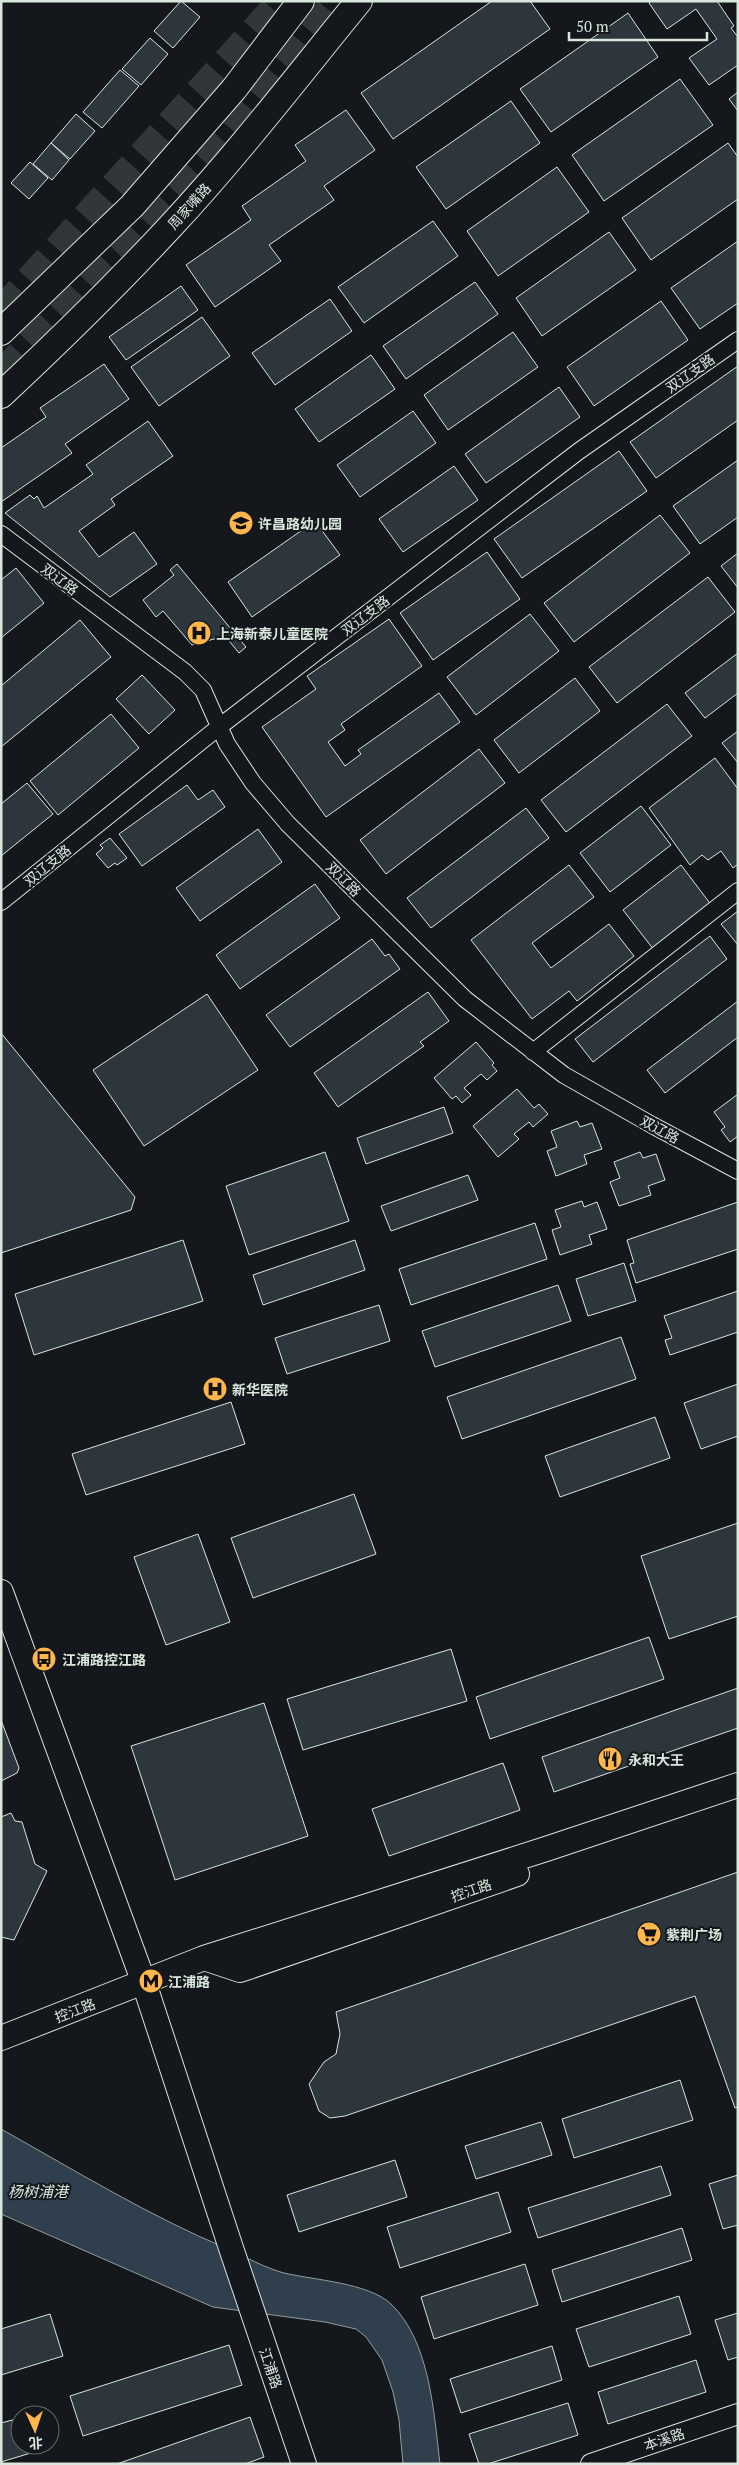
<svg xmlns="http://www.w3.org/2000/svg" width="739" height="2465" viewBox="0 0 739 2465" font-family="'PT Serif','Noto Sans SC',serif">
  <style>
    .water { fill: #2f3f4d; stroke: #939e99 }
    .building { fill: #2c363c; stroke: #d8e6dc }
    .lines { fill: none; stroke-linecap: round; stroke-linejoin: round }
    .trunk-tunnel { stroke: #313739; stroke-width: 28; stroke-dasharray: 28 14; stroke-linecap: butt }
    .minor-casing { stroke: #d8e6dc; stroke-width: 18 }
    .tertiary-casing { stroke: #d8e6dc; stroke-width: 22 }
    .secondary-casing { stroke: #d8e6dc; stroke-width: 26 }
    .primary-casing { stroke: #d8e6dc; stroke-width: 28 }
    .minor { stroke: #14181c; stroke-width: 16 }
    .tertiary { stroke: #14181c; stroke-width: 20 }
    .secondary { stroke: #14181c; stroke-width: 24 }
    .primary { stroke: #14181c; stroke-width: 26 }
    .labels { text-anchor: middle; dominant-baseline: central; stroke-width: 4; stroke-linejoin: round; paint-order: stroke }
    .street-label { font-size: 14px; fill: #d8e6dc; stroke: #14181c }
    .poi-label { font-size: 14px; font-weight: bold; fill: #d8e6dc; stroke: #14181c; text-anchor: start }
    .water-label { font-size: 15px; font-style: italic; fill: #d8e6dc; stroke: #14181c }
  </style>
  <rect width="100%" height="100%" fill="#14181c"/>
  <path class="water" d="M 1,2129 C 76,2171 149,2216 228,2249 C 246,2257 265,2268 284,2273 C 314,2280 369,2283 391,2304 C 430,2341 434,2414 440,2464 L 403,2464 L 399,2420 L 393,2392 L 382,2360 L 366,2337 L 356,2329 L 325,2322 L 213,2307 L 1,2214 Z"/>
  <path class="building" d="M 181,1 L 200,17 L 173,48 L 154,31 Z
    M 492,1 L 530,1 L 550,29 L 393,139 L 361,93 Z
    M 651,1 L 717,1 L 734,26 L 731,28 L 738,37 L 738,65 L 709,85 L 689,58 L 717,39 L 696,9 L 667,29 L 649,3 Z
    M 628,13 L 658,57 L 551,132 L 520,89 Z
    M 150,38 L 168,54 L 141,85 L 122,69 Z
    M 120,70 L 139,86 L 102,128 L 83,112 Z
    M 680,79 L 713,125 L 604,201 L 572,155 Z
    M 738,92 L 738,111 L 729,99 Z
    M 511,101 L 540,143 L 446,209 L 416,167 Z
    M 346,110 L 375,150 L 324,186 L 334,200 L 269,245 L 281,261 L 215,307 L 186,265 L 251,220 L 242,206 L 306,161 L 295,145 Z
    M 76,114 L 95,131 L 70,159 L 51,143 Z
    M 51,143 L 69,160 L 52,180 L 33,164 Z
    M 728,143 L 738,157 L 738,199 L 651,260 L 622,218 Z
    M 30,162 L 48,178 L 29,199 L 11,183 Z
    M 557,167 L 589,212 L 498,276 L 467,231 Z
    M 433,221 L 458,256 L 364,323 L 338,287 Z
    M 609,232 L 636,270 L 542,336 L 516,298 Z
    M 738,241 L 738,303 L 700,329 L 671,288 Z
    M 475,282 L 498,314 L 406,379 L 383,346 Z
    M 181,286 L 198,310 L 126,360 L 109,337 Z
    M 330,299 L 352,331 L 275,385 L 252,353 Z
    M 661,301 L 688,340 L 594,406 L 567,367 Z
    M 202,317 L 230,356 L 159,406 L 131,367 Z
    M 513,332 L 538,367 L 448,430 L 424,395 Z
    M 371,355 L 395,389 L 319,442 L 295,409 Z
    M 104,364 L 129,399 L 65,444 L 72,453 L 1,502 L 1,448 L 46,417 L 40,408 Z
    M 738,366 L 738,420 L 656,478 L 630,442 Z
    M 559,387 L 580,417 L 486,483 L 465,454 Z
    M 413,411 L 436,443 L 360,497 L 337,465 Z
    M 148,421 L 173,456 L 111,499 L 115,505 L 79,531 L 99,557 L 134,532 L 157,564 L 110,597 L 5,513 L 30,495 L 34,499 L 37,496 L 44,508 L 93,474 L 86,465 Z
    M 619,451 L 647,491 L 522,578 L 494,539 Z
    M 738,460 L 738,517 L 700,544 L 673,506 Z
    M 454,466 L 478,500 L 403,552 L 379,519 Z
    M 660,515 L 690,553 L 574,642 L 544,603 Z
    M 315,521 L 340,555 L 252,617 L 228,582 Z
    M 487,552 L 520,599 L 433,660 L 400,613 Z
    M 738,553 L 738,588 L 721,566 Z
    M 177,564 L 246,647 L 239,653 L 225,636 L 192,645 L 163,611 L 156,617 L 143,600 L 174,575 L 170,570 Z
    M 16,568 L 44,603 L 1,638 L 1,580 Z
    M 708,577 L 735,612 L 617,703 L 589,667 Z
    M 530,614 L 559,651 L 476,715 L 447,677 Z
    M 389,619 L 422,666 L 341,724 L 345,730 L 328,742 L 345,766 L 361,754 L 358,750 L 439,693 L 460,722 L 326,817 L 262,727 L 316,689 L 307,676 Z
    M 80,620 L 111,657 L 1,747 L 1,686 Z
    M 738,653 L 738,693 L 705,718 L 685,693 Z
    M 142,675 L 175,710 L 149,734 L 116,699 Z
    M 575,678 L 600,711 L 519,773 L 494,740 Z
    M 667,704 L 692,736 L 566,832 L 541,800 Z
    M 111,714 L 139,748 L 58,815 L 30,781 Z
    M 738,731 L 738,763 L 722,743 Z
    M 479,749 L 505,783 L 386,874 L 360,840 Z
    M 715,758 L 738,789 L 738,864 L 733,868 L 721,851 L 708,860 L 702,855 L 690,865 L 649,808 Z
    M 27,783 L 53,814 L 1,856 L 1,804 Z
    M 187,785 L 198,800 L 213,790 L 225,807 L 142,866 L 119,834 Z
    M 641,806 L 671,845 L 610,892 L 580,853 Z
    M 526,808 L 549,838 L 431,928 L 407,898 Z
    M 258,829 L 282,862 L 200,921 L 176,888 Z
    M 110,838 L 127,858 L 117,865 L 115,863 L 108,868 L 96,854 L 103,848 L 100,845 Z
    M 569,865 L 594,897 L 532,943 L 551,968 L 609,924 L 634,956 L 577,1001 L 569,991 L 532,1019 L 471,940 Z
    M 681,865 L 712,906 L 654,950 L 623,910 Z
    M 315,884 L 340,918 L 240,989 L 216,955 Z
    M 738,911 L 738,945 L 721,924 Z
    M 710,936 L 727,959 L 593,1062 L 575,1039 Z
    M 372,939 L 385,956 L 389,954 L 400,969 L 290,1047 L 266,1015 Z
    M 428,992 L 449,1021 L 420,1042 L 424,1046 L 338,1107 L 314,1073 Z
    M 207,994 L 258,1070 L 144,1146 L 93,1070 Z
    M 738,1001 L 738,1037 L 665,1093 L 647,1070 Z
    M 1,1033 L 135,1197 L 131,1210 L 1,1253 Z
    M 476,1042 L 494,1063 L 492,1065 L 497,1071 L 487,1080 L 481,1074 L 464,1088 L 471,1095 L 462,1103 L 456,1096 L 452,1099 L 434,1078 Z
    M 517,1089 L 534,1108 L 539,1104 L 548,1114 L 533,1127 L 529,1122 L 514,1134 L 519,1139 L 498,1157 L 473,1126 Z
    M 738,1094 L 738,1136 L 730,1142 L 721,1130 L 725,1127 L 714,1112 Z
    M 444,1107 L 453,1133 L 366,1164 L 357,1138 Z
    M 577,1121 L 580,1127 L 592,1123 L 602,1149 L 584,1155 L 587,1164 L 556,1176 L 547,1151 L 557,1147 L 551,1131 Z
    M 325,1152 L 349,1221 L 249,1255 L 226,1186 Z
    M 640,1152 L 643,1158 L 656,1154 L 665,1180 L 648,1186 L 651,1195 L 619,1206 L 610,1182 L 620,1178 L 614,1162 Z
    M 468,1175 L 478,1200 L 391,1231 L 381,1206 Z
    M 582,1201 L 584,1207 L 597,1202 L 607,1229 L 589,1235 L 592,1244 L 560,1255 L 552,1230 L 561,1227 L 555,1210 Z
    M 738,1202 L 738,1249 L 636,1283 L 630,1264 L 634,1263 L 627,1240 Z
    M 535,1223 L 547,1259 L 411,1305 L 399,1269 Z
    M 183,1240 L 203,1301 L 34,1355 L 15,1294 Z
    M 355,1240 L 365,1270 L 263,1305 L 253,1275 Z
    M 624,1263 L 636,1301 L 588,1316 L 576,1279 Z
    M 558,1285 L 571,1321 L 435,1367 L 422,1331 Z
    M 738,1291 L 738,1332 L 670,1355 L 665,1340 L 672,1338 L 664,1316 Z
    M 379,1305 L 390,1341 L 287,1374 L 275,1338 Z
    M 621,1337 L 636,1379 L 462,1439 L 447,1397 Z
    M 738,1384 L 738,1436 L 701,1449 L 684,1403 Z
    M 231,1402 L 245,1444 L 86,1495 L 72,1454 Z
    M 655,1417 L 670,1458 L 560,1497 L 545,1456 Z
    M 354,1494 L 376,1554 L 253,1598 L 231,1538 Z
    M 738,1523 L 738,1616 L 669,1639 L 641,1556 Z
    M 198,1534 L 230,1622 L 166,1645 L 134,1557 Z
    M 649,1637 L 664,1679 L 490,1739 L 476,1697 Z
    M 451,1649 L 467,1701 L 303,1750 L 287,1699 Z
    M 738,1688 L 738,1728 L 554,1792 L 542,1757 Z
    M 264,1703 L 308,1836 L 175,1880 L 131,1746 Z
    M 1,1720 L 19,1768 L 17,1773 L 1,1781 Z
    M 503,1763 L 520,1810 L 389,1856 L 372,1809 Z
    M 11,1813 L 15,1821 L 22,1822 L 35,1864 L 47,1871 L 14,1940 L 1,1937 L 1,1817 Z
    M 738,1872 L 738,2107 L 735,2108 L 695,1996 L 345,2116 L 330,2118 L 319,2111 L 309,2084 L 324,2062 L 336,2054 L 340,2034 L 336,2012 Z
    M 680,2080 L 693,2120 L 574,2158 L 562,2119 Z
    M 541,2122 L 552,2155 L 476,2179 L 465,2146 Z
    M 395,2160 L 407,2197 L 299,2232 L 287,2195 Z
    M 661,2166 L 671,2195 L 538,2238 L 528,2208 Z
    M 738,2175 L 738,2225 L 723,2229 L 709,2184 Z
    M 498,2192 L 511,2232 L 400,2268 L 387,2227 Z
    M 682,2228 L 692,2260 L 562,2302 L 552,2270 Z
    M 525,2264 L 538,2305 L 434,2339 L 421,2297 Z
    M 679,2296 L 691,2334 L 589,2367 L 576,2329 Z
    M 738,2313 L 738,2357 L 728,2360 L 715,2320 Z
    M 50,2314 L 63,2356 L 1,2375 L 1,2329 Z
    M 229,2345 L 242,2385 L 83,2436 L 70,2396 Z
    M 552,2346 L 562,2380 L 461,2413 L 450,2379 Z
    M 696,2360 L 706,2392 L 608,2424 L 598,2392 Z
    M 568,2403 L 578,2435 L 488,2464 L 479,2464 L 469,2434 Z
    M 250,2417 L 264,2457 L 245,2464 L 117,2464 Z
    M 20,2418 L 20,2445 L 43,2445 L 44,2449 L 1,2462 L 1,2423 Z"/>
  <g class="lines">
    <path class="trunk-tunnel" d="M 1,311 L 281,1
      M 1,374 L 231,130 L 337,1"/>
    <defs>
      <path id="minor" d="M 1,534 L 185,672 L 203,690 L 227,744 L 253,783 L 288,824 L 465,999 L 564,1075 L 652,1125 L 738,1171
        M 1,902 L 219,727 L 579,451 L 738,340
        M 533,1052 L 738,891"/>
      <path id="tertiary" d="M 591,2464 L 738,2414"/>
      <path id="secondary" d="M 1,1592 L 144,1983 L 231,2248 L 304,2464
        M 204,1958 L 240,1970 L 517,1874
        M 1,2038 L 204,1958 L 546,1849 L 738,1785"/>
      <path id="primary" d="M 1,332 L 132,206 L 234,89 L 301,1
        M 1,395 C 59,341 116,285 170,227 C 237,155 297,77 359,1"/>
    </defs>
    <use href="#minor" class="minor-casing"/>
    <use href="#tertiary" class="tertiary-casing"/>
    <use href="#secondary" class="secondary-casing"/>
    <use href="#primary" class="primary-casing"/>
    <use href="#minor" class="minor"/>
    <use href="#tertiary" class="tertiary"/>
    <use href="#secondary" class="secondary"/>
    <use href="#primary" class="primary"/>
  </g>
  <defs>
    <symbol id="school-disc" viewBox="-11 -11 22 22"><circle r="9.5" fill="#ffb74d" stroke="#14181c"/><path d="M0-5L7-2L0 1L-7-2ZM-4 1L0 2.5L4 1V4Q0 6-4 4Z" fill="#111"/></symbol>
    <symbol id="hospital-disc" viewBox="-11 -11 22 22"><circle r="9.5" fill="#ffb74d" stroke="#14181c"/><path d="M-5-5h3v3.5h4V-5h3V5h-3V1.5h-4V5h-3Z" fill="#111"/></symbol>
    <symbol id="bus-disc" viewBox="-11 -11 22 22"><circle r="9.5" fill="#ffb74d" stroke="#14181c"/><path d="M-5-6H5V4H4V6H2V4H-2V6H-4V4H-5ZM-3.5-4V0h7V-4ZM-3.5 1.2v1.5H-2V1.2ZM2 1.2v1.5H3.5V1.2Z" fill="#111"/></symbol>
    <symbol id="restaurant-disc" viewBox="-11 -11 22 22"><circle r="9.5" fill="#ffb74d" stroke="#14181c"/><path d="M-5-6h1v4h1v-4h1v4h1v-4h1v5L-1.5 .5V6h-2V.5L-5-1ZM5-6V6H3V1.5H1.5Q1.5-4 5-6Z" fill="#111"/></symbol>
    <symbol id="supermarket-disc" viewBox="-11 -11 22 22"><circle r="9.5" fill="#ffb74d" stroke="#14181c"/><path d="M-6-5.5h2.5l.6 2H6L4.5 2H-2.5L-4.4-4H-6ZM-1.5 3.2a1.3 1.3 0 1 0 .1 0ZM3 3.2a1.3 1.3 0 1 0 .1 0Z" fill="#111"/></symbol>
    <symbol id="metro-disc" viewBox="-11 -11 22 22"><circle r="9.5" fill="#ffb74d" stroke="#14181c"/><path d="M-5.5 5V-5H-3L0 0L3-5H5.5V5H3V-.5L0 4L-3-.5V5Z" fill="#111"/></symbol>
  </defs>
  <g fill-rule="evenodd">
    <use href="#school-disc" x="227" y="509" width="28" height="28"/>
    <use href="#hospital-disc" x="185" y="619" width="28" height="28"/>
    <use href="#hospital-disc" x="201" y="1375" width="28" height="28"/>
    <use href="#bus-disc" x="30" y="1645" width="28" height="28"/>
    <use href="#restaurant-disc" x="596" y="1745" width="28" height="28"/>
    <use href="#supermarket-disc" x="635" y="1920" width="28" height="28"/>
    <use href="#metro-disc" x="137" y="1967" width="28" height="28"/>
  </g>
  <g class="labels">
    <g class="street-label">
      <text transform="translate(189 206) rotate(-48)">周家嘴路</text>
      <text transform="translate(690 373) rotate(-35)">双辽支路</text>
      <text transform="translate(60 579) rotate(37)">双辽路</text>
      <text transform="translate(365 615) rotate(-37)">双辽支路</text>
      <text transform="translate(47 865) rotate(-39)">双辽支路</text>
      <text transform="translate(344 879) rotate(45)">双辽路</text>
      <text transform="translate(660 1129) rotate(28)">双辽路</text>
      <text transform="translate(471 1890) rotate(-19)">控江路</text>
      <text transform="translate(75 2010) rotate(-21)">控江路</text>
      <text transform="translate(271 2368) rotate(71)">江浦路</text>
      <text transform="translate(664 2439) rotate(-19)">本溪路</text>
    </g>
    <g class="poi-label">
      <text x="258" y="523">许昌路幼儿园</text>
      <text x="216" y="633">上海新泰儿童医院</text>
      <text x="232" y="1389">新华医院</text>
      <text x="62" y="1659">江浦路控江路</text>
      <text x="628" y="1759">永和大王</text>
      <text x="666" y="1934">紫荆广场</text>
      <text x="168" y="1981">江浦路</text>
    </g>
    <g class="water-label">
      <text x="38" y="2191">杨树浦港</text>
    </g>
  </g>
  <rect width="739" height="2465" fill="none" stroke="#d8e6dc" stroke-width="5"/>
  <g transform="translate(35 2430) rotate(177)"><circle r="24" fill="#14181c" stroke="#626a69"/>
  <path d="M0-4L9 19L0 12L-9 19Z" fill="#ffb74d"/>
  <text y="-8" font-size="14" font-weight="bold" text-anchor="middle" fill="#d8e6dc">北</text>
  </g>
  <path d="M569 32v8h138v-8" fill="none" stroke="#d8e6dc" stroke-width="2.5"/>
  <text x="576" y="32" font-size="15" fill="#d8e6dc" stroke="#14181c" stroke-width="4" paint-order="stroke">50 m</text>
</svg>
